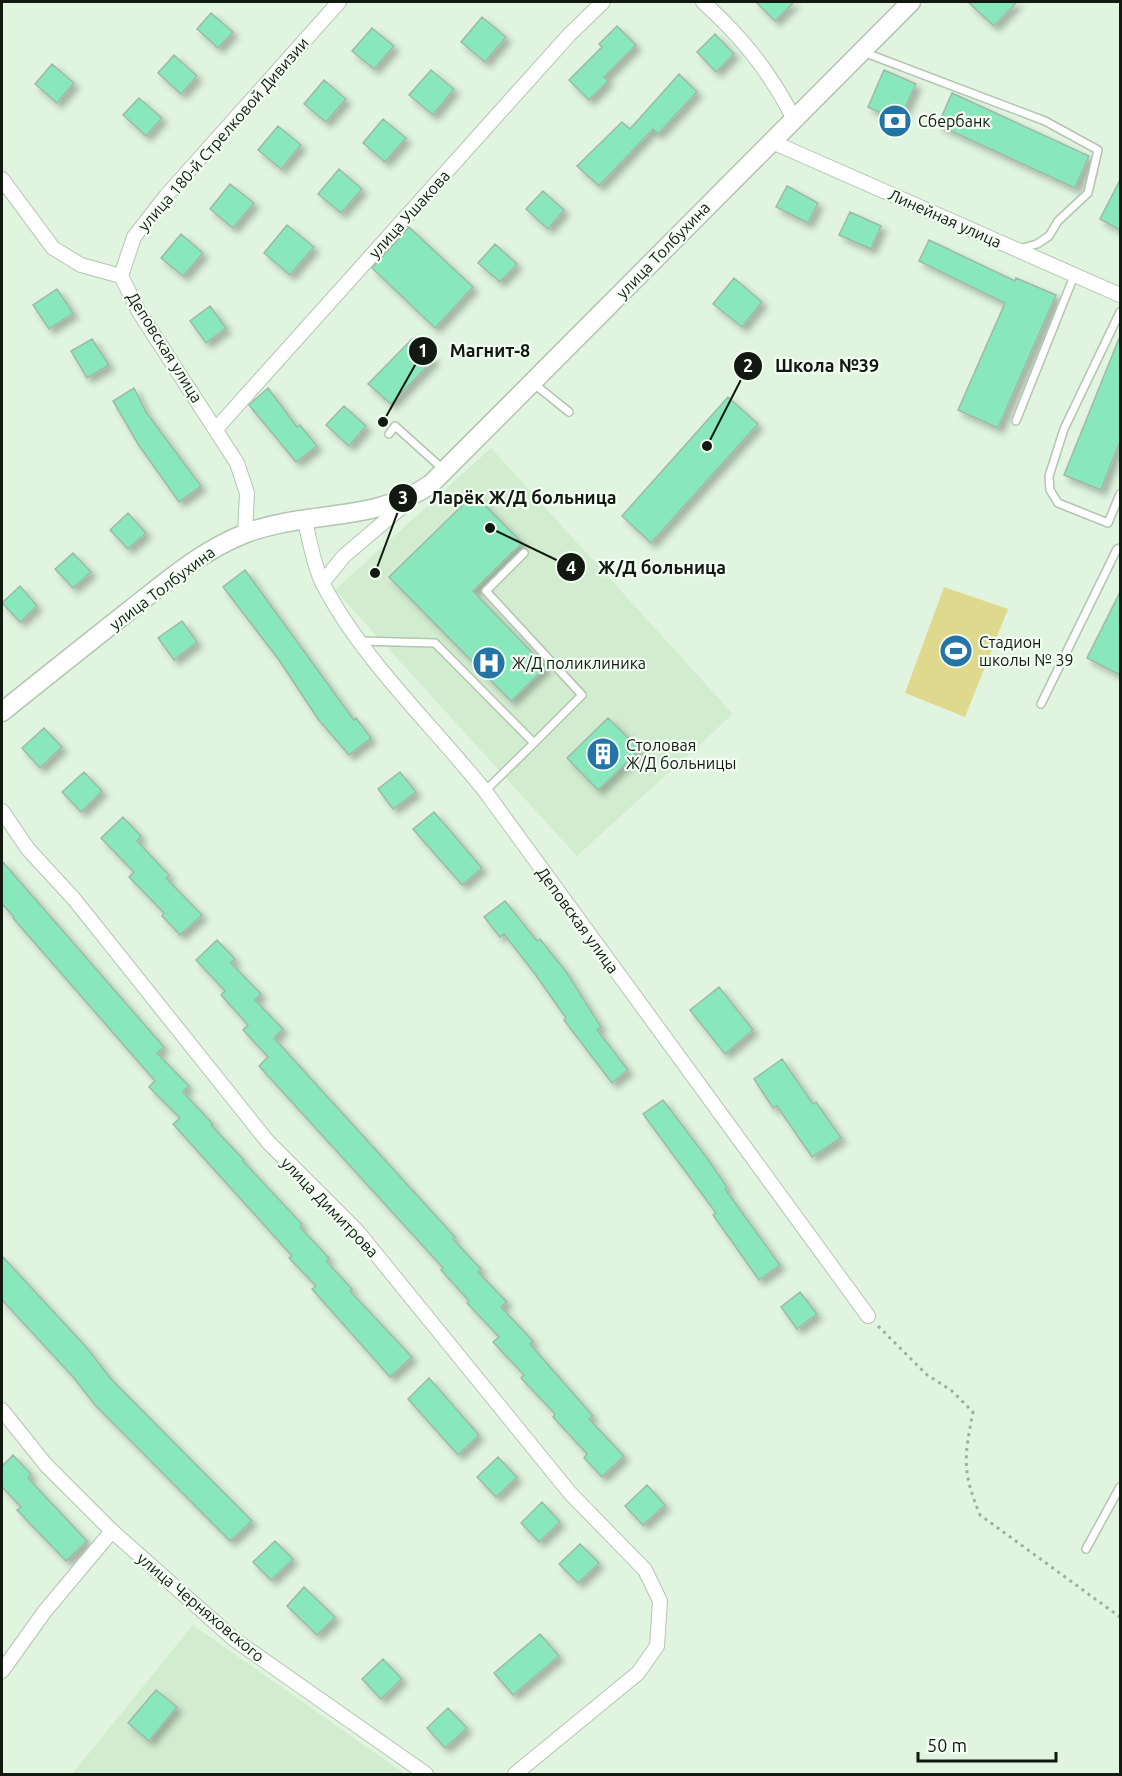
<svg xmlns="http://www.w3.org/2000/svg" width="1122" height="1776" viewBox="0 0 1122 1776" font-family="Ubuntu,sans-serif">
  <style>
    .built { fill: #d2ecd0 }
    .green { fill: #dfd98e }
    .building { fill: #88e7bb; stroke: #9eb9ab; stroke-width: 1.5; filter: url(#shadow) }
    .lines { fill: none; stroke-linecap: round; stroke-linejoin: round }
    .service-casing { stroke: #b2c5b0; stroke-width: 10 }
    .minor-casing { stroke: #b2c5b0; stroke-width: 16 }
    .tertiary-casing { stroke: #b2c5b0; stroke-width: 21 }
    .path { stroke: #a0b09f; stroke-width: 3; stroke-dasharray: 3 4.5; stroke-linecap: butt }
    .service { stroke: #fff; stroke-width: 7 }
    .minor { stroke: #fff; stroke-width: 14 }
    .tertiary { stroke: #fff; stroke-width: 18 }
    .labels { text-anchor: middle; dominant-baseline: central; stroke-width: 4.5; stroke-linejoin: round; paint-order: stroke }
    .poi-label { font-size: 16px; fill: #121911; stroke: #f3fff2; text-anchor: start }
    .street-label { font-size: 16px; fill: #121911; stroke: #f3fff2 }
    .leader { fill: none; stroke: #121911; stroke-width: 2 }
    .callout-dot { fill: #121911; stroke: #f3fff2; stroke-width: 2 }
    .mark-label { font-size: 18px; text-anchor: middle; font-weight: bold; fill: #fff }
    .callout-label { font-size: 18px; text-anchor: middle; font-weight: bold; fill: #121911; stroke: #f3fff2; stroke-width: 4.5; stroke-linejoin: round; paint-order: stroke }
  </style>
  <defs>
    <filter id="shadow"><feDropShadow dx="5" dy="5" stdDeviation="3" flood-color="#0004"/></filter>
  </defs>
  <rect width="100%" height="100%" fill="#e0f4df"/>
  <path class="built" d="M 491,448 L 733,714 L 577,856 L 335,590 Z
    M 193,1625 L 405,1774 L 72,1774 Z"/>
  <path class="green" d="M 944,587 L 1008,609 L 965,717 L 905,693 Z"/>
  <path class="building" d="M 756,2 L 794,2 L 775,21 Z
    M 968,2 L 1017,2 L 994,26 Z
    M 211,13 L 233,32 L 218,48 L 197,29 Z
    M 482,17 L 506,37 L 485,62 L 461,42 Z
    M 617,26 L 636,45 L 604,77 L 608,81 L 589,100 L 569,80 L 602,47 L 599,44 Z
    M 372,28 L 394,46 L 374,69 L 352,51 Z
    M 715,34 L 734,54 L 716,72 L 697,52 Z
    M 174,55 L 197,76 L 181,94 L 158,73 Z
    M 52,64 L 74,83 L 57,103 L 35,84 Z
    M 431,70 L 454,89 L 433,115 L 409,95 Z
    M 884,70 L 916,84 L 899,121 L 868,107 Z
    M 679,74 L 697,92 L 658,134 L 653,129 L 599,186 L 577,166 L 622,122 L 630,129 Z
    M 324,80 L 346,99 L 326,122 L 304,104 Z
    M 952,93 L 1089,156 L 1075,188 L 938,125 Z
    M 139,98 L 162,118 L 146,136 L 123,115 Z
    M 383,119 L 406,138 L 385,162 L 363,143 Z
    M 278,126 L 301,145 L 281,169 L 258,150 Z
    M 339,169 L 362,189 L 341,213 L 318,194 Z
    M 1120,180 L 1120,230 L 1100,219 Z
    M 230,184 L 254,203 L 233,228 L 210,209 Z
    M 787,186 L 818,203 L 808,223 L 776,207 Z
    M 543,191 L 564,210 L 548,229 L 526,209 Z
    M 850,212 L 881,226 L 871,249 L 839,235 Z
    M 287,225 L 314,247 L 290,275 L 264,253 Z
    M 409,227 L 473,287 L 435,328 L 372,268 Z
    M 181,234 L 203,253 L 183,276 L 161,258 Z
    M 929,240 L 1015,281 L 1016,278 L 1056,295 L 998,428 L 958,410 L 1005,303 L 919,261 Z
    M 495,244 L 517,264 L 500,282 L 478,263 Z
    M 734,278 L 762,302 L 742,327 L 713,304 Z
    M 57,289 L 73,313 L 49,329 L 33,305 Z
    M 210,306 L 226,328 L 206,343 L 190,321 Z
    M 1120,336 L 1120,441 L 1101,490 L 1064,475 Z
    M 92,339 L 109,365 L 87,378 L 71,351 Z
    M 412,339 L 434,359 L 391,404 L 368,384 Z
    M 134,388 L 146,412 L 201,486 L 179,502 L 138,444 L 113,401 Z
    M 268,388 L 297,427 L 300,425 L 317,446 L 296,462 L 249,405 Z
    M 728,397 L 758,424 L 651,543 L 622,516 Z
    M 344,406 L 366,426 L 349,446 L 326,425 Z
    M 474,494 L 522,543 L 473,591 L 546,667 L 511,701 L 389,577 Z
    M 128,513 L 146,533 L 128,549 L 110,530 Z
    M 73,553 L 91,572 L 73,588 L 55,569 Z
    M 245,570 L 354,720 L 356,718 L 371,738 L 349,755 L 318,719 L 279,660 L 223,587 Z
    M 20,586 L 37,606 L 20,622 L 2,603 Z
    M 1120,592 L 1120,675 L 1087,658 Z
    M 182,621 L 197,642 L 174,660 L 158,638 Z
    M 608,718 L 640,750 L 598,790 L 567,758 Z
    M 44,728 L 62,747 L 40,768 L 22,748 Z
    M 84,772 L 102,791 L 81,812 L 62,792 Z
    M 400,772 L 416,792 L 393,809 L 378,789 Z
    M 434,812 L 482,868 L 462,885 L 413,829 Z
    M 123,817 L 141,836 L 137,841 L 169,875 L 166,878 L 202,915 L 180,935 L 162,916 L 164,913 L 129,877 L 134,872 L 101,838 Z
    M 2,861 L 164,1047 L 157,1053 L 189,1086 L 183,1092 L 213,1124 L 211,1125 L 244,1160 L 243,1161 L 302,1224 L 300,1227 L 329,1258 L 326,1261 L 352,1289 L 350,1291 L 412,1357 L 390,1377 L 312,1289 L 316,1286 L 289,1258 L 292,1256 L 173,1124 L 180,1118 L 149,1087 L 155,1081 L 13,918 L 14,917 L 2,904 Z
    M 505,901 L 537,941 L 540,939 L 567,973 L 601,1027 L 597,1030 L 628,1070 L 612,1083 L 564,1020 L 566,1018 L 535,974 L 504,934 L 500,937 L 484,917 Z
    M 217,940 L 235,959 L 231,963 L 261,994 L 255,1000 L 283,1029 L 274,1038 L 455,1237 L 453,1239 L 481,1269 L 478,1272 L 507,1302 L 501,1307 L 533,1341 L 530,1344 L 593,1416 L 589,1419 L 624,1456 L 602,1477 L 584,1458 L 587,1454 L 553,1417 L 555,1414 L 521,1378 L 524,1375 L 493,1342 L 499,1337 L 467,1303 L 469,1301 L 441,1270 L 443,1268 L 259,1066 L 268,1057 L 243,1030 L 248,1025 L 221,995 L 225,991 L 196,960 Z
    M 719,987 L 753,1030 L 725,1054 L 690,1010 Z
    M 782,1059 L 813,1104 L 816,1102 L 841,1138 L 812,1157 L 777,1106 L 773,1108 L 754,1079 Z
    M 663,1100 L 707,1158 L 727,1187 L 725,1189 L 780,1265 L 759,1280 L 713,1215 L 716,1213 L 643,1114 Z
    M 2,1256 L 88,1349 L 111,1379 L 252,1521 L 230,1541 L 95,1405 L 74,1378 L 2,1300 Z
    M 800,1292 L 817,1314 L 797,1329 L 781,1307 Z
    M 429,1378 L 479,1435 L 458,1455 L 408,1399 Z
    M 13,1455 L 31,1474 L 28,1478 L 87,1541 L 66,1561 L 17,1510 L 21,1507 L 2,1487 L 2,1466 Z
    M 498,1457 L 517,1477 L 496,1497 L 477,1477 Z
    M 647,1485 L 665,1505 L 643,1525 L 625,1506 Z
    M 542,1502 L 560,1522 L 539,1542 L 521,1523 Z
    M 275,1541 L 293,1559 L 271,1580 L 253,1562 Z
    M 580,1544 L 599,1563 L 578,1583 L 559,1564 Z
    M 304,1587 L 335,1617 L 317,1635 L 287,1606 Z
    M 540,1634 L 559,1656 L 513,1695 L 494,1673 Z
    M 383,1659 L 402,1679 L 381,1699 L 362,1679 Z
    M 156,1690 L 177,1707 L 149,1741 L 128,1723 Z
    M 448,1708 L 467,1728 L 445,1748 L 427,1728 Z"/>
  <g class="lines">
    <defs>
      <path id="service" d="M 863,52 L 1045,121 L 1098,150 L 1088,193 L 1058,221 L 1049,236 L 1037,244 L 1019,249
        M 1120,312 L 1064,429 L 1049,476 L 1050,490 L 1058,503 L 1108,523 L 1120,494
        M 533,383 L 569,412
        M 1016,421 L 1074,276
        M 389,434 L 395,426 L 444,470
        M 524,553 L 486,591 L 582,695 L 534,743
        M 360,641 L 435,643 L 534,743 L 485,791
        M 1041,704 L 1117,549 L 1120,548
        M 1086,1549 L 1120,1487"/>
      <path id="minor" d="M 703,2 C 742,37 769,71 793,117
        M 770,141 L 1120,295
        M 2,179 L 53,248 L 81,265 L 121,276 L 139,312 L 237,463 L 247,493 L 245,533
        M 121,276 L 134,237 L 166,196 L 339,2
        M 216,429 L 569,35 L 603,2
        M 304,518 C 310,539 313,565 323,584 C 361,658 433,726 485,791 L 868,1316
        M 322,583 L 344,556 L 410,500
        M 2,811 L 28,849 L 74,899 L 268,1142 L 358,1232 L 570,1493 L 645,1570 L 660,1601 L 657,1646 L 638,1673 L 515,1774
        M 2,1410 L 46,1465 L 112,1531 L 235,1640 L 426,1774
        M 2,1671 L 45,1611 L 112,1531"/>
      <path id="tertiary" d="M 2,712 C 44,678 87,644 130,610 C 166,582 201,551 244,534 C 305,510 375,523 431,484 L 911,2"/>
    </defs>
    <use href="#service" class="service-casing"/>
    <use href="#minor" class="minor-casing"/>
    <use href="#tertiary" class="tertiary-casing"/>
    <path class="path" d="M 878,1326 L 926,1374 L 952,1391 L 973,1412 C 964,1457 962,1472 980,1515 L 1120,1617"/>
    <use href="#service" class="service"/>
    <use href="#minor" class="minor"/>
    <use href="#tertiary" class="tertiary"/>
  </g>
  <defs>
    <symbol id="bank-disc" viewBox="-11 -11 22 22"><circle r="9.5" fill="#2474a6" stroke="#f3fff2"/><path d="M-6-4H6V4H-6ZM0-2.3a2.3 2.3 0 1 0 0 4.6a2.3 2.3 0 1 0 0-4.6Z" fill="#fff"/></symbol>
    <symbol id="stadium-disc" viewBox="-11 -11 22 22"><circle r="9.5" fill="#2474a6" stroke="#f3fff2"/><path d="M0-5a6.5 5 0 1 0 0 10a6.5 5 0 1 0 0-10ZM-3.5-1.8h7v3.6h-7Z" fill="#fff"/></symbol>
    <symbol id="hospital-disc" viewBox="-11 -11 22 22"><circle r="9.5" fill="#2474a6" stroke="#f3fff2"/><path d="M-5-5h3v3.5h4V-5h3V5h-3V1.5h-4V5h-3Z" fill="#fff"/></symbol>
    <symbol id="building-disc" viewBox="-11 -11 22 22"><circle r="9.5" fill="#2474a6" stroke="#f3fff2"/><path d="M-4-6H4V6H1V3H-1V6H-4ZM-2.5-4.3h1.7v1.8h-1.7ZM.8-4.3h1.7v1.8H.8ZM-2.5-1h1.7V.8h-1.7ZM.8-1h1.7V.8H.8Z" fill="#fff"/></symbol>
  </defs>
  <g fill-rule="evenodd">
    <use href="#bank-disc" x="876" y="102" width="38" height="38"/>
    <use href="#stadium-disc" x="937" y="632" width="38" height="38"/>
    <use href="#hospital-disc" x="470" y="644" width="38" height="38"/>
    <use href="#building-disc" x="584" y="735" width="38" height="38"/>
  </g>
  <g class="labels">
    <g class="poi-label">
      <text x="918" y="121">Сбербанк</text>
      <text x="979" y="642">Стадион<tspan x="979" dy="18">школы № 39</tspan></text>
      <text x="512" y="663">Ж/Д поликлиника</text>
      <text x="626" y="745">Столовая<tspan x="626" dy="18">Ж/Д больницы</tspan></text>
    </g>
    <g class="street-label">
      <text transform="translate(223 134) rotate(-49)">улица 180-й Стрелковой Дивизии</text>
      <text transform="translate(409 214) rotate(-48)">улица Ушакова</text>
      <text transform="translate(945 218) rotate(24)">Линейная улица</text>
      <text transform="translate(663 250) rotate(-46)">улица Толбухина</text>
      <text transform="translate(165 347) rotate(58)">Деповская улица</text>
      <text transform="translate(162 588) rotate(-37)">улица Толбухина</text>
      <text transform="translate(578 920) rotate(54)">Деповская улица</text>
      <text transform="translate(330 1207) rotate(46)">улица Димитрова</text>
      <text transform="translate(201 1607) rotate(40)">улица Черняховского</text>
    </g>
  </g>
  <path class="leader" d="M383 422L423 351M707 446L748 366M375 573L403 498M490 528L571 567"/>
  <g class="callout-dot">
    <circle cx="383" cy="422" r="6"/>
    <circle cx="707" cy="446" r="6"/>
    <circle cx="375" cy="573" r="6"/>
    <circle cx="490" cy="528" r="6"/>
    <circle cx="423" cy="351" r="15"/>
    <circle cx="748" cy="366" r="15"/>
    <circle cx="403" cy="498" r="15"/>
    <circle cx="571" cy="567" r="15"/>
  </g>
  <g class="mark-label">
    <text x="423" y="357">1</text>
    <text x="748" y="372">2</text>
    <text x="403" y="504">3</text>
    <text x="571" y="574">4</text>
  </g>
  <g class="callout-label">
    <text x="490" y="357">Магнит-8</text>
    <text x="827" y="372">Школа №39</text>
    <text x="523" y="504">Ларёк Ж/Д больница</text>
    <text x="662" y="574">Ж/Д больница</text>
  </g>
  <rect width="1122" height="1776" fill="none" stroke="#121911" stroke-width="6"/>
  <path d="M918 1752v9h138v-9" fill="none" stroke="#121911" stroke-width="3"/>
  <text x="927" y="1752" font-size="18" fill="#121911" stroke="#f3fff2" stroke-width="4.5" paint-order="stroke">50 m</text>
</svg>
